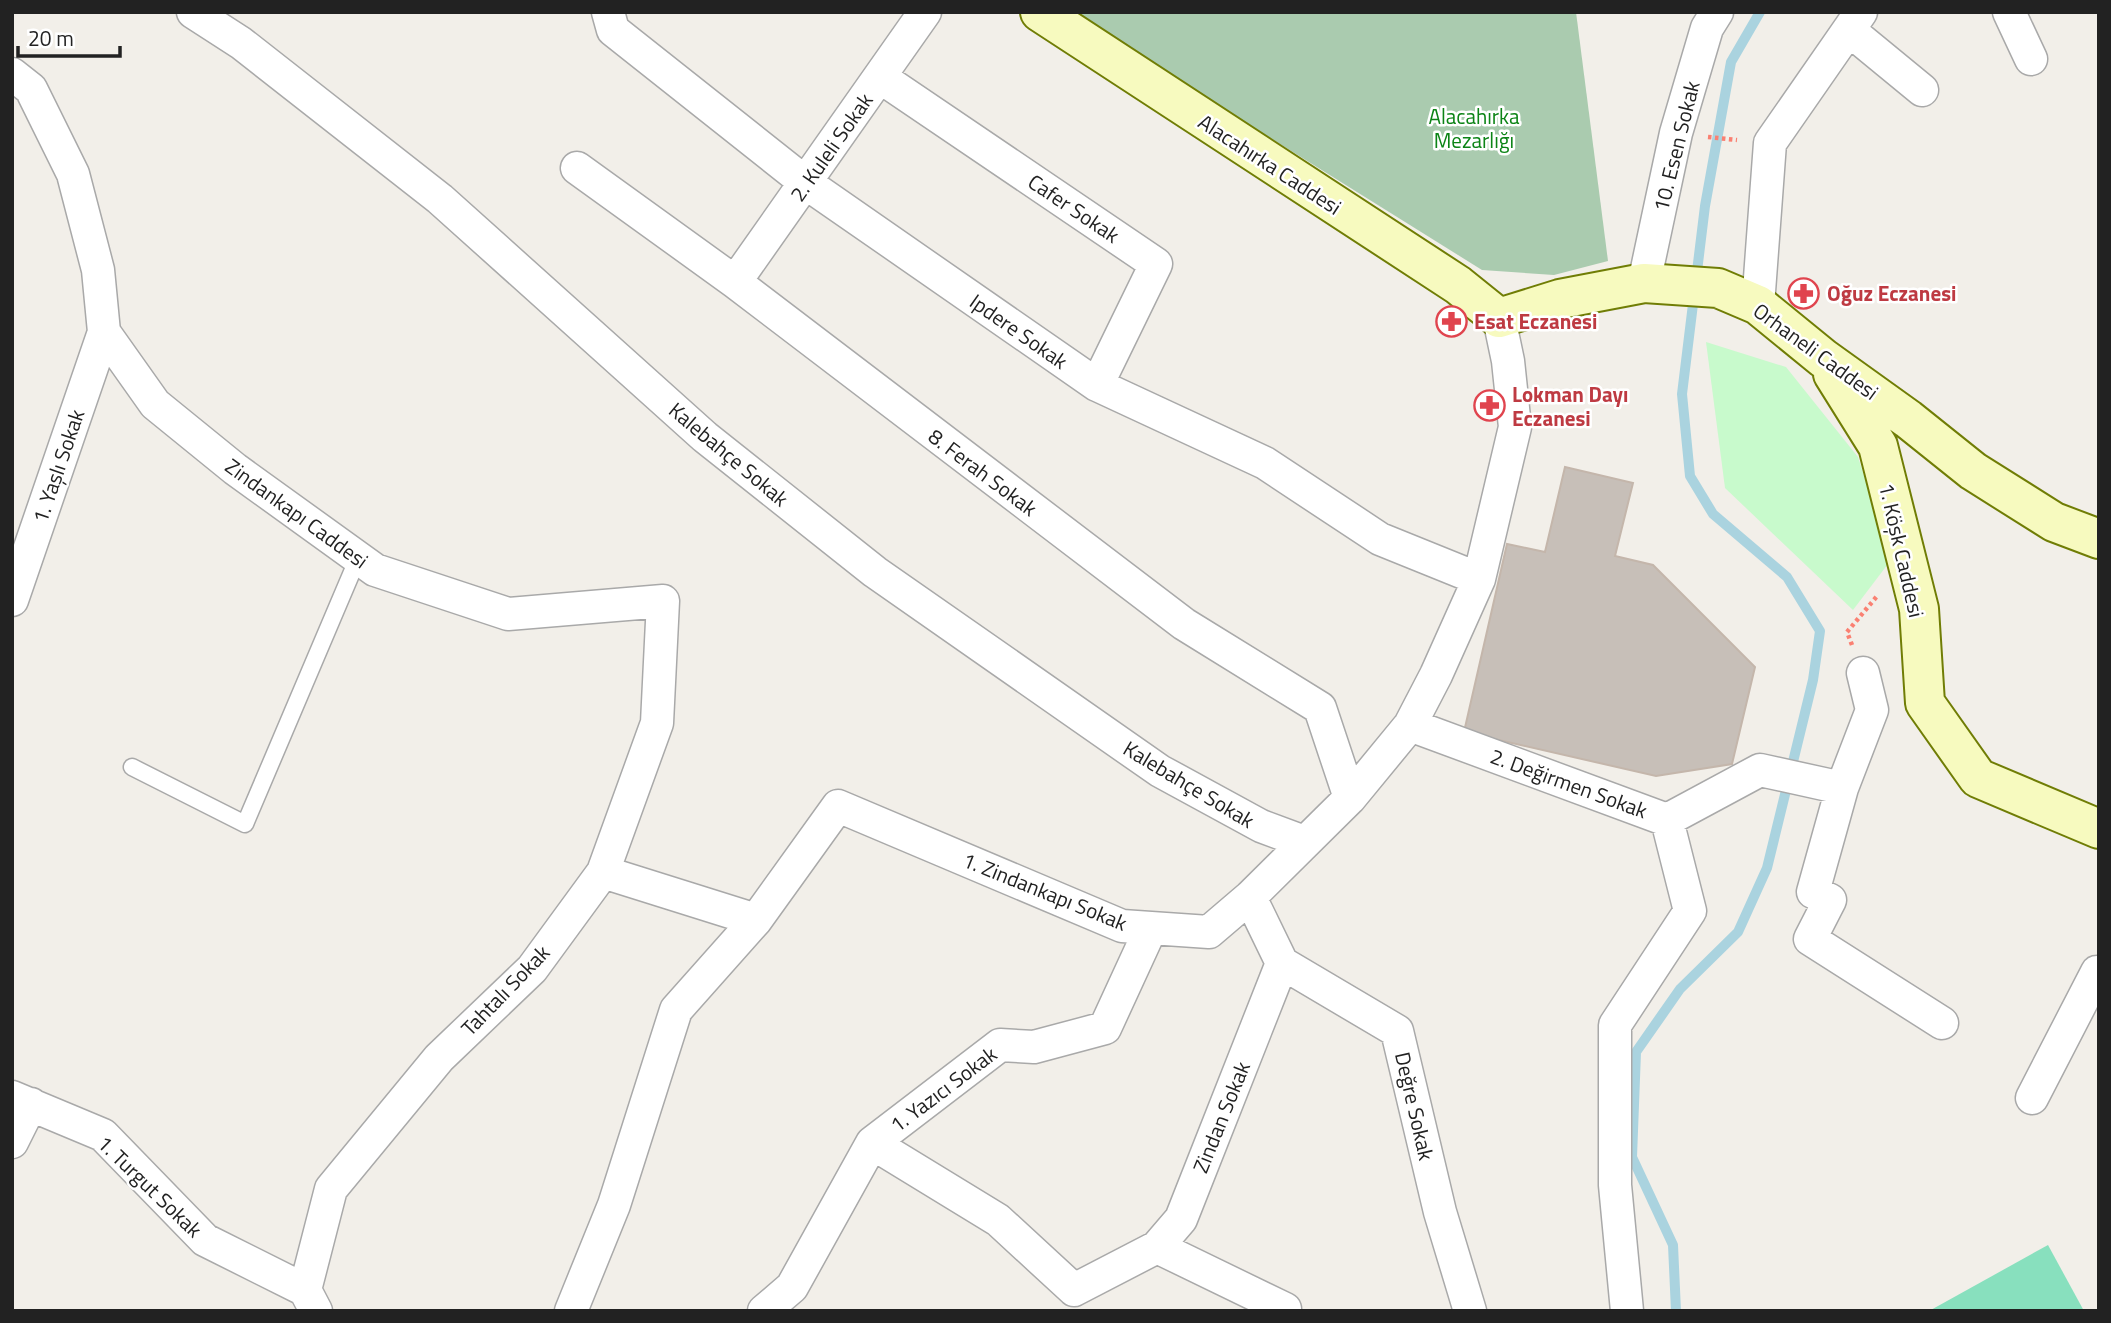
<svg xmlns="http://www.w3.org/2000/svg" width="2111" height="1323" viewBox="0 0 2111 1323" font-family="'Titillium Web',sans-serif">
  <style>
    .cemetery { fill: #aacbaf }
    .park { fill: #c8facc }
    .pitch { fill: #88e0be }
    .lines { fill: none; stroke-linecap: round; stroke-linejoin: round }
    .stream { stroke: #aad3df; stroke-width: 10 }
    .building { fill: #c7bfb8; stroke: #c4b6ab; stroke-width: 2 }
    .service-casing { stroke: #a9a9a9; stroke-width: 19 }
    .minor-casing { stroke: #a9a9a9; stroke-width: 35 }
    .secondary-casing { stroke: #707d05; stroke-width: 42 }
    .path { stroke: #fa8072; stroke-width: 4.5; stroke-dasharray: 3.5 3.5; stroke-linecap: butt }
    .service { stroke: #fff; stroke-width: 16 }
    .minor { stroke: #fff; stroke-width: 32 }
    .secondary { stroke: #f7fabf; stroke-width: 38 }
    .labels { text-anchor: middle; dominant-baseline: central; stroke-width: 5; stroke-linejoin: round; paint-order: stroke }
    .park-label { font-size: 21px; fill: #0c8416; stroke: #fff }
    .street-label { font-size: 21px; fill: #222; stroke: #fff }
    .health-label { font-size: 21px; font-weight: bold; fill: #be3a42; stroke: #fff; text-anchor: start }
  </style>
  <rect width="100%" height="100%" fill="#f2efe9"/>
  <path class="cemetery" d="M 1075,12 L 1576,12 L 1608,261 L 1554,275 L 1482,270 L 1112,39 Z"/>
  <path class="park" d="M 1706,342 L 1786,367 L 1858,457 L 1891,560 L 1853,610 L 1725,488 Z"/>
  <path class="pitch" d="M 2048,1245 L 2084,1311 L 1929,1311 Z"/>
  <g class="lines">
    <path class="stream" d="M 1676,1311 L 1673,1245 L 1632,1157 L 1636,1052 L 1680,989 L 1738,932 L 1767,868 L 1813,680 L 1820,631 L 1787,577 L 1713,514 L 1690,476 L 1682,394 L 1705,206 L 1731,62 L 1760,12"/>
  </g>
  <path class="building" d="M 1565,467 L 1633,483 L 1615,556 L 1653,565 L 1755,667 L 1732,764 L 1656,776 L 1464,732 L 1507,544 L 1545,552 Z"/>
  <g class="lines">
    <defs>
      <path id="service" d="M 132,767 L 245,824 L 358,558"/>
      <path id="minor" d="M 193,12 L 241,43 L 440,199 L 705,437 L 875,572 L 1160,771 L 1261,826 L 1304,842
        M 608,12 L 613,30 L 806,183 L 1097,385 L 1265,463 L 1380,539 L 1479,579
        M 2009,12 L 2031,59
        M 1849,30 L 1922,90
        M 12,74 L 31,89 L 73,174 L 98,270 L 104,332 L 12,600
        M 880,77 L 1156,264 L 1097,385
        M 577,168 L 735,282 L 1184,624 L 1320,708 L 1350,798
        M 735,282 L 925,12
        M 1644,283 L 1676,133 L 1707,28 L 1717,12
        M 1758,305 L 1770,143 L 1861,12
        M 104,332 L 155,404 L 235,469 L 375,570 L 508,614 L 663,601 L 657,723 L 603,872 L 532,969 L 439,1058 L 331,1189 L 305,1290 L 316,1311
        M 1863,673 L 1872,710 L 1842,788 L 1813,892 L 1830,900 L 1810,939 L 1942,1023
        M 1410,725 L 1667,820 L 1760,770 L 1842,788
        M 603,872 L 756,920
        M 1282,963 L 1397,1031 L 1440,1212 L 1470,1311
        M 12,1097 L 103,1135 L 205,1240 L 305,1290
        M 2032,1098 L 2097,972 L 2099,972
        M 12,1142 L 31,1104
        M 872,1143 L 998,1220 L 1074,1290
        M 1157,1247 L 1285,1309 L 1284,1311
        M 1074,1290 L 1157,1247 L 1181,1219 L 1282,963 L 1250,897
        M 571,1311 L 614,1205 L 676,1010 L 756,920 L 838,806 L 1122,926 L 1209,932 L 1250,897 L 1350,798 L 1410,725 L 1436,675 L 1479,579 L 1515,427 L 1508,361 L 1499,318
        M 764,1311 L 792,1287 L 872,1143 L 1000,1045 L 1034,1047 L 1105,1028 L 1151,928
        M 1627,1311 L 1615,1185 L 1615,1025 L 1690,911 L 1667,820"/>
      <path id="secondary" d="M 1040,12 L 1458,285 L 1499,318 L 1560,299 L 1644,283 L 1718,288 L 1758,305 L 1823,358 L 1908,419 L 1973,471 L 2054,522 L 2099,539
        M 1833,374 L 1878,446 L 1919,609 L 1925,703 L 1978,778 L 2099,829"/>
    </defs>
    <use href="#service" class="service-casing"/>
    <use href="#minor" class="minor-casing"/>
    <use href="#secondary" class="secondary-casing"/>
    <path class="path" d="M 1708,137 L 1737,140
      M 1852,645 L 1847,632 L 1878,595"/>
    <use href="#service" class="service"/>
    <use href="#minor" class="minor"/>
    <use href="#secondary" class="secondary"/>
  </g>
  <defs>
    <symbol id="pharmacy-ring" viewBox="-11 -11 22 22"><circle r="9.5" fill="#fff" stroke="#e0444e" stroke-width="1.5"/><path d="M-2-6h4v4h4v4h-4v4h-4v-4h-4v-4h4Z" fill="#e0444e"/></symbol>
  </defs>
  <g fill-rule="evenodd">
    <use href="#pharmacy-ring" x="1786" y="276" width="35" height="35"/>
    <use href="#pharmacy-ring" x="1434" y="304" width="35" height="35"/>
    <use href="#pharmacy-ring" x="1472" y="388" width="35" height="35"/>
  </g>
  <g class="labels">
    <g class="park-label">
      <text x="1474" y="116">Alacahırka<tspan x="1474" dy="24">Mezarlığı</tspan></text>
    </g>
    <g class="street-label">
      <text transform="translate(1676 146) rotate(-76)">10. Esen Sokak</text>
      <text transform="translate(831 147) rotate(-55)">2. Kuleli Sokak</text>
      <text transform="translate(1270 164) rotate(33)">Alacahırka Caddesi</text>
      <text transform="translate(1074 208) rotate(34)">Cafer Sokak</text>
      <text transform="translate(1019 331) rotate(35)">Ipdere Sokak</text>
      <text transform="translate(1816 351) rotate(36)">Orhaneli Caddesi</text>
      <text transform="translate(729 454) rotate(40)">Kalebahçe Sokak</text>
      <text transform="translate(58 466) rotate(-71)">1. Yaşlı Sokak</text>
      <text transform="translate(983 472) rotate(37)">8. Ferah Sokak</text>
      <text transform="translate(297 513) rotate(36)">Zindankapı Caddesi</text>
      <text transform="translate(1902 550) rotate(77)">1. Köşk Caddesi</text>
      <text transform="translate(1569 783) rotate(20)">2. Değirmen Sokak</text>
      <text transform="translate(1189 784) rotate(31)">Kalebahçe Sokak</text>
      <text transform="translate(1045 891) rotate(22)">1. Zindankapı Sokak</text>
      <text transform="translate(505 990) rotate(-46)">Tahtalı Sokak</text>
      <text transform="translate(943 1089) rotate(-37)">1. Yazıcı Sokak</text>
      <text transform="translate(1415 1106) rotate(77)">Değre Sokak</text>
      <text transform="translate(1221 1117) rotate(-68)">Zindan Sokak</text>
      <text transform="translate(150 1186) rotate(44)">1. Turgut Sokak</text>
    </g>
    <g class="health-label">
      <text x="1827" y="293">Oğuz Eczanesi</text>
      <text x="1474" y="321">Esat Eczanesi</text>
      <text x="1512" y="394">Lokman Dayı<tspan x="1512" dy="24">Eczanesi</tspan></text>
    </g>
  </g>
  <rect width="2111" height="1323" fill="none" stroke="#222222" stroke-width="28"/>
  <path d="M18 46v10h102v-10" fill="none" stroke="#222222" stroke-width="3.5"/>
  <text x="28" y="46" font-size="21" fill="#222222" stroke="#ffffff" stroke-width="5" paint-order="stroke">20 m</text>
</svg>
